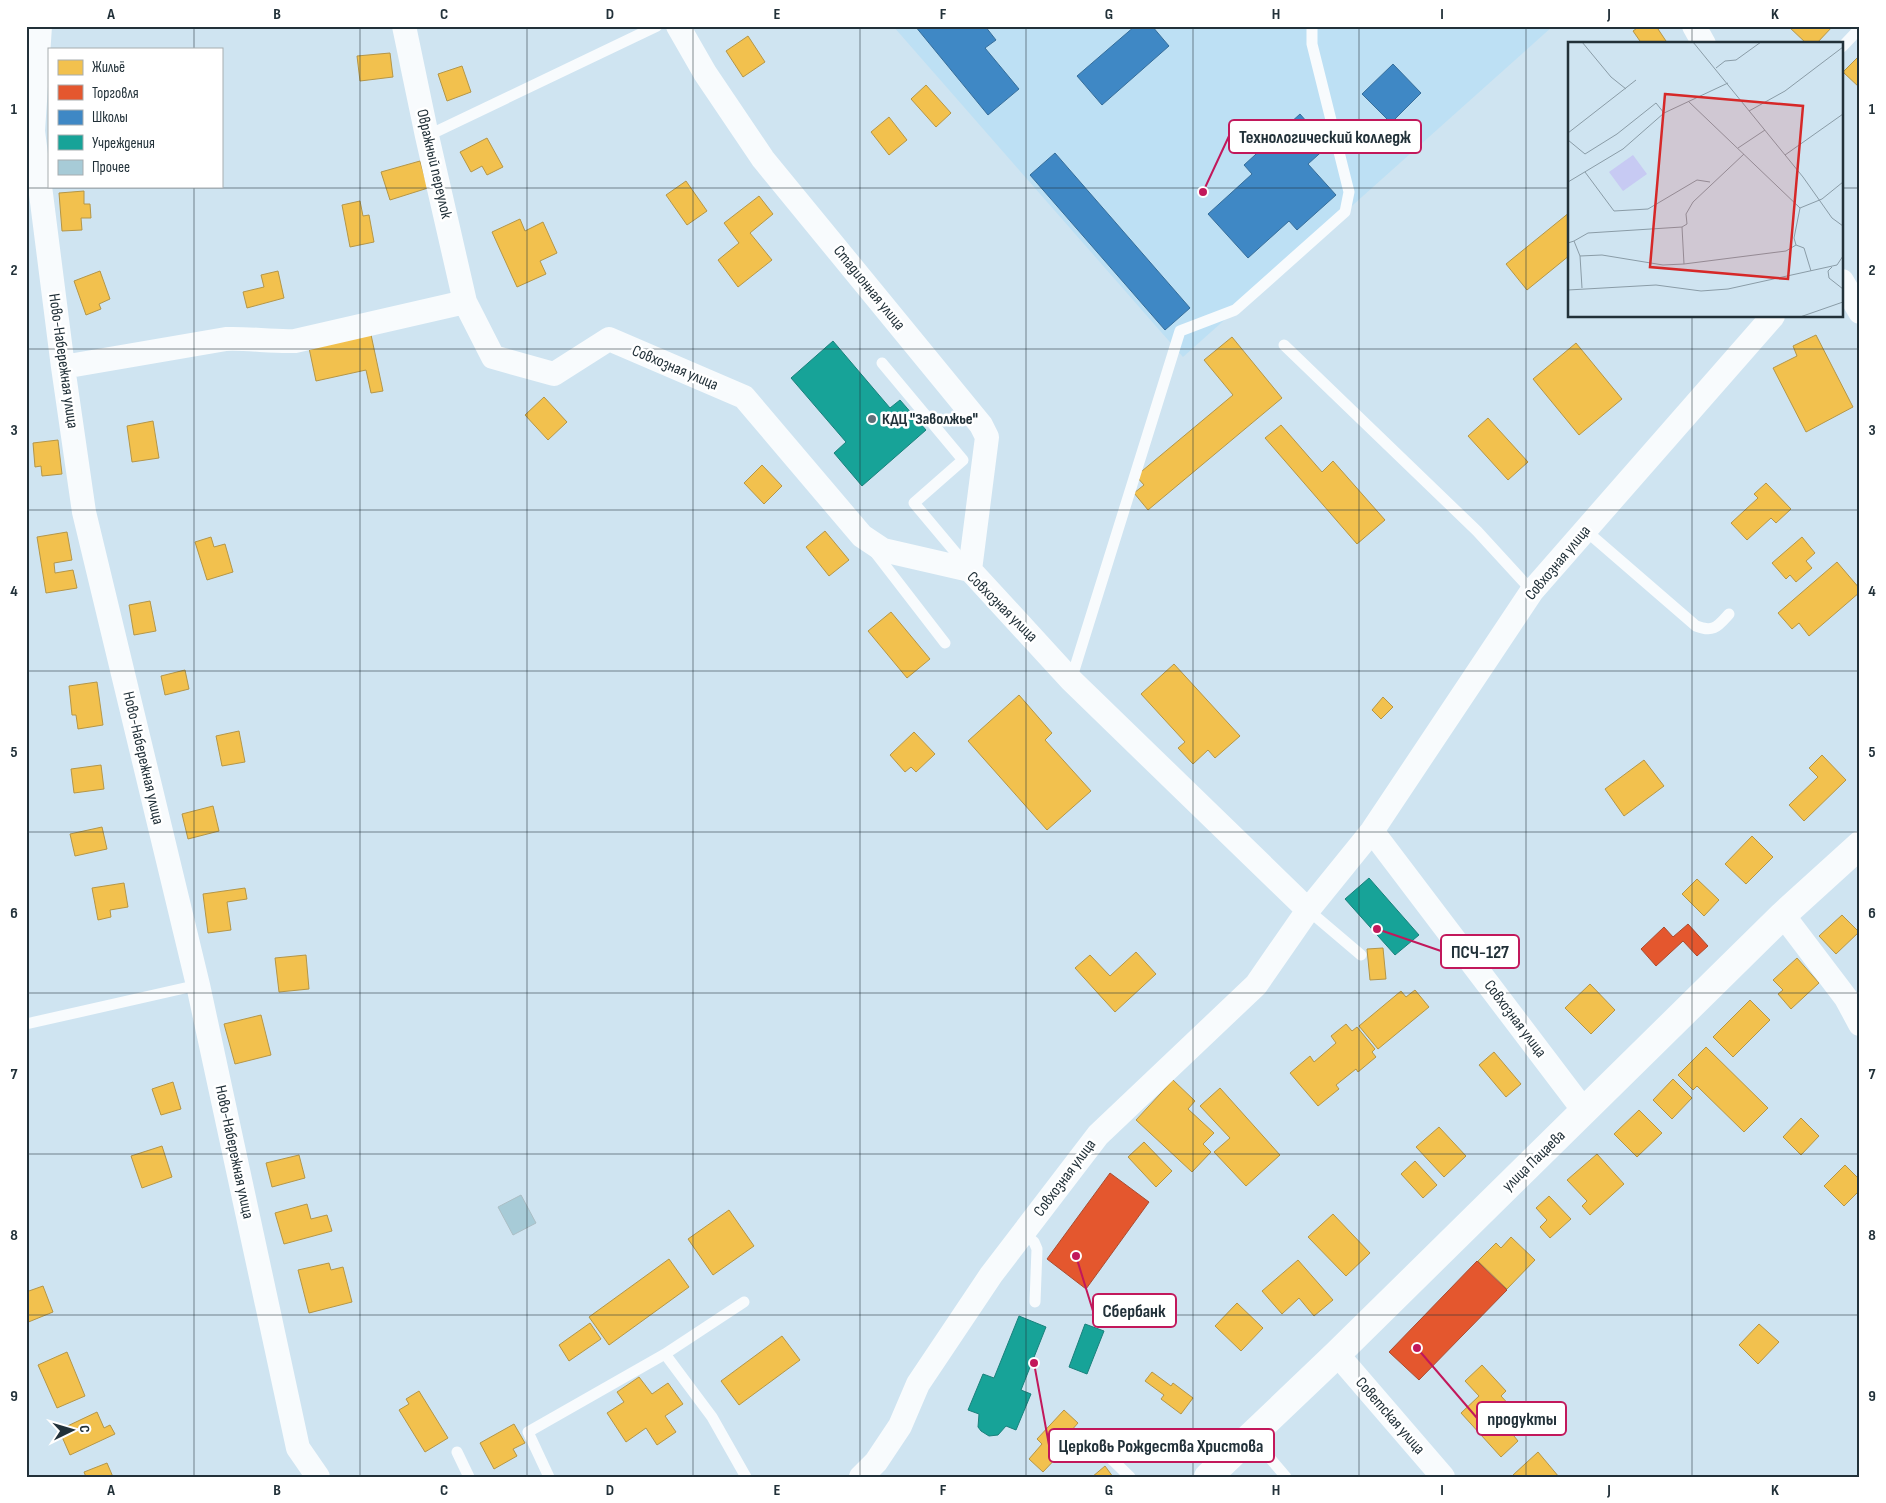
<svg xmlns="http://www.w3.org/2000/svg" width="1886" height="1503" viewBox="0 0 1886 1503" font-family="'Sofia Sans Condensed',sans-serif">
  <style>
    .built { fill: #bde0f4 }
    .homes { fill: #f2c14e; stroke: #b49648 }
    .shops { fill: #e4572e; stroke: #aa4c31 }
    .schools { fill: #3f88c5; stroke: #366e9b }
    .public { fill: #17a398; stroke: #1a817c }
    .building { fill: #a7cbd7; stroke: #abbec5 }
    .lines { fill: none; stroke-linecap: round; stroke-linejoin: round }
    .service { stroke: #f8fbfd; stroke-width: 11 }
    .minor { stroke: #f8fbfd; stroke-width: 24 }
    .tertiary { stroke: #f8fbfd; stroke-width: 28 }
    .grid { fill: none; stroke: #223139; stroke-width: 1; stroke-opacity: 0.55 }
    .poi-dot { fill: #5f7079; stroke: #fff; stroke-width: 2 }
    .labels { text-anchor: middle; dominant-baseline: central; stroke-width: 5; stroke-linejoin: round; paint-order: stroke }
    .street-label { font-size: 16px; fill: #223139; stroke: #fff }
    .poi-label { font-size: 16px; font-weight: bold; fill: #223139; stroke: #fff; text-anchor: start }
    .inset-road { fill: none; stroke: #8a9ca7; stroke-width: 1 }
    .view { fill: #d62828; fill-opacity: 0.15; stroke: #d62828; stroke-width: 2.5 }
    .inset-edge { fill: none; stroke: #223139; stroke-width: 2.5 }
    .leader { fill: none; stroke: #c2185b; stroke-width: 2 }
    .callout-dot { fill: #c2185b; stroke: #fff; stroke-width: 2 }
    .callout { fill: #fff; stroke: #c2185b; stroke-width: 2 }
    .callout-label { font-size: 18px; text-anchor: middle; font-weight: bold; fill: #223139 }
    .neatline { fill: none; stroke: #223139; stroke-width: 2 }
    .grid-label { font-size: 16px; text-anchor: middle; font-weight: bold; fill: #223139 }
  </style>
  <rect width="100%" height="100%" fill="#cfe4f1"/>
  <path class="built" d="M 893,26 L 1553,26 L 1183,357 Z"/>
  <path class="homes" d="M 1640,26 L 1656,26 L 1668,44 L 1642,44 L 1633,31 Z
    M 1788,26 L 1833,26 L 1816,44 L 1807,44 Z
    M 748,36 L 765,62 L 743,77 L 726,51 Z
    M 390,53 L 393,77 L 360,81 L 357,56 Z
    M 1860,55 L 1860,88 L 1843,72 Z
    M 462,66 L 471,92 L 447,101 L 438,74 Z
    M 926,85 L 951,113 L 936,127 L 911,99 Z
    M 889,117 L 907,140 L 889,155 L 871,132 Z
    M 487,138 L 503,167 L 487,175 L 482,166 L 471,172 L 460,152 Z
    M 420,161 L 428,188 L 390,200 L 381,172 Z
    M 686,181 L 707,211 L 687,225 L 666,195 Z
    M 84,191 L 84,204 L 90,204 L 91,218 L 81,218 L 82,230 L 62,231 L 59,193 Z
    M 759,196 L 773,214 L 750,233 L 772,260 L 738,287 L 718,260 L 739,243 L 724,223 Z
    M 360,201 L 363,216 L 369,215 L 374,242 L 350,247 L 342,205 Z
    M 1570,212 L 1570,255 L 1527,290 L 1506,264 Z
    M 520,219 L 525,231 L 543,222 L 557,253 L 540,261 L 546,274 L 517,287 L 492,232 Z
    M 100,271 L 110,299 L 99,304 L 101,309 L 86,315 L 74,281 Z
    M 278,271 L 284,298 L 247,308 L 243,292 L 264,287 L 261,275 Z
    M 370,330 L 383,391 L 371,393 L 366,370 L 316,381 L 309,348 Z
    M 1816,335 L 1853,407 L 1806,432 L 1773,368 L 1797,356 L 1793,346 Z
    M 1232,337 L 1282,398 L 1148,510 L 1134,493 L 1144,485 L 1136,476 L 1233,395 L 1204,360 Z
    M 1576,343 L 1622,399 L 1579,435 L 1533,379 Z
    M 544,397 L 567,422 L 548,440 L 525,415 Z
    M 1488,418 L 1528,462 L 1508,480 L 1468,436 Z
    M 153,421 L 159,458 L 132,462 L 127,426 Z
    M 1281,425 L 1322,472 L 1333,461 L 1385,520 L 1357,544 L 1265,438 Z
    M 58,440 L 62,474 L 42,476 L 41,466 L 35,467 L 33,443 Z
    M 762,465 L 782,486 L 764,504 L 744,483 Z
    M 1766,483 L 1791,509 L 1776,523 L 1771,518 L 1747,540 L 1731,523 L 1758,498 L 1754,494 Z
    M 825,531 L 849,560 L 829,576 L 806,547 Z
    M 67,532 L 72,560 L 54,563 L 55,573 L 73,570 L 77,588 L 46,593 L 37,537 Z
    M 211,537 L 214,547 L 225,544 L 233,572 L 207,580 L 195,542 Z
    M 1802,537 L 1815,553 L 1806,561 L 1812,568 L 1796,582 L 1790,575 L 1786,579 L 1772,563 Z
    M 1837,562 L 1860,589 L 1860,592 L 1809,636 L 1799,623 L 1792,629 L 1778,613 Z
    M 150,601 L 156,631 L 134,635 L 129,605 Z
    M 891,612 L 930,659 L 907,678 L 868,631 Z
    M 1174,664 L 1240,736 L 1215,758 L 1208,750 L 1193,764 L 1178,748 L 1185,742 L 1141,694 Z
    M 185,670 L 189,689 L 165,695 L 161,676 Z
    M 97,682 L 103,725 L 78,729 L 76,715 L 72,715 L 69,686 Z
    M 1019,695 L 1052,733 L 1045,740 L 1091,791 L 1047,830 L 968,741 Z
    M 1383,697 L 1393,707 L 1381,719 L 1372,710 Z
    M 239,731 L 245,762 L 222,766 L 216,736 Z
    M 914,732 L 935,754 L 916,772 L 911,767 L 905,772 L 890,755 Z
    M 1822,755 L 1846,780 L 1804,821 L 1789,805 L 1818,777 L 1809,768 Z
    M 1644,760 L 1664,786 L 1624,816 L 1605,789 Z
    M 101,765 L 104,789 L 74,793 L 71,769 Z
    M 213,806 L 219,831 L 188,839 L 182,814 Z
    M 102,827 L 107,849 L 75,856 L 70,834 Z
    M 1752,836 L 1773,857 L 1746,884 L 1725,864 Z
    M 1697,879 L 1719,900 L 1704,916 L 1682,894 Z
    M 124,883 L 128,907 L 110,910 L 111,917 L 98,920 L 92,888 Z
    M 245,888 L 247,899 L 227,902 L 231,930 L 208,933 L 203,894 Z
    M 1842,915 L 1859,932 L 1836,954 L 1819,936 Z
    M 1383,948 L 1386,979 L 1370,980 L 1367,949 Z
    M 1136,952 L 1156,974 L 1115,1012 L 1075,968 L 1090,955 L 1110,976 Z
    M 306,955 L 309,989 L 279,992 L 275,958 Z
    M 1797,958 L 1819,983 L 1791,1009 L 1778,994 L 1783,990 L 1773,980 Z
    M 1590,984 L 1615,1010 L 1591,1034 L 1565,1008 Z
    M 1415,990 L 1429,1007 L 1378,1049 L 1359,1026 L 1401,991 L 1406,997 Z
    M 1750,1000 L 1770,1020 L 1733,1057 L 1713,1037 Z
    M 261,1015 L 271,1055 L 235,1064 L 224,1024 Z
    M 1346,1024 L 1352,1031 L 1357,1027 L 1375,1049 L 1372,1052 L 1376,1057 L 1358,1072 L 1356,1069 L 1336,1085 L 1339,1089 L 1318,1106 L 1290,1073 L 1310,1056 L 1314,1062 L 1336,1043 L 1331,1036 Z
    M 1706,1047 L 1768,1108 L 1744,1132 L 1697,1086 L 1693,1090 L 1678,1075 Z
    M 1494,1052 L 1521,1084 L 1506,1097 L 1479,1065 Z
    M 1673,1079 L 1692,1098 L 1672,1119 L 1653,1100 Z
    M 1173,1080 L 1195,1101 L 1188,1109 L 1214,1133 L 1203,1144 L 1211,1152 L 1192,1172 L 1136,1120 Z
    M 173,1082 L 181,1109 L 161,1115 L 152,1089 Z
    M 1220,1088 L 1280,1155 L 1246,1186 L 1214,1152 L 1230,1138 L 1200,1106 Z
    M 1639,1110 L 1662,1133 L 1637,1157 L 1614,1134 Z
    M 1801,1118 L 1819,1136 L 1801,1155 L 1783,1137 Z
    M 1439,1127 L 1466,1156 L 1444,1177 L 1416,1147 Z
    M 1144,1142 L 1172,1171 L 1156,1187 L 1128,1157 Z
    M 162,1146 L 172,1177 L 142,1188 L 131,1156 Z
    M 1597,1154 L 1624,1184 L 1590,1215 L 1582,1206 L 1587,1201 L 1567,1180 Z
    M 299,1155 L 305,1178 L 272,1187 L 266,1163 Z
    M 1415,1161 L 1437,1185 L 1423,1198 L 1401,1174 Z
    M 1845,1165 L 1860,1180 L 1860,1190 L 1844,1206 L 1824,1186 Z
    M 1549,1196 L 1571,1219 L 1550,1238 L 1540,1227 L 1547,1220 L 1536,1208 Z
    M 307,1204 L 311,1219 L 327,1215 L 332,1231 L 284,1244 L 275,1213 Z
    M 729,1210 L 754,1246 L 713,1275 L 688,1239 Z
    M 1333,1214 L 1370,1253 L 1346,1276 L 1308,1237 Z
    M 1511,1237 L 1535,1260 L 1507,1289 L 1478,1261 L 1496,1243 L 1501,1248 Z
    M 669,1259 L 689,1287 L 609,1345 L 589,1317 Z
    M 1298,1260 L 1333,1300 L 1314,1316 L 1299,1298 L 1282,1314 L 1262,1291 Z
    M 329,1263 L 331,1270 L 343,1267 L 352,1302 L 309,1313 L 298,1270 Z
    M 43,1286 L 53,1312 L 26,1323 L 26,1292 Z
    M 1237,1303 L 1263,1328 L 1241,1351 L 1215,1326 Z
    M 590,1323 L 601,1339 L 569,1361 L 559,1345 Z
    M 1759,1324 L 1779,1342 L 1758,1364 L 1739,1345 Z
    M 782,1336 L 800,1360 L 739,1405 L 721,1381 Z
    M 67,1352 L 85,1396 L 57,1408 L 38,1365 Z
    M 1482,1365 L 1506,1391 L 1501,1396 L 1513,1409 L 1509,1413 L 1522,1428 L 1514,1436 L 1518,1441 L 1501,1457 L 1461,1413 L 1479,1396 L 1465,1381 Z
    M 1152,1372 L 1171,1386 L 1173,1383 L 1193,1398 L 1181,1414 L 1161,1399 L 1164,1395 L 1145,1381 Z
    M 639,1377 L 652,1394 L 668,1383 L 683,1404 L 665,1416 L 676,1432 L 657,1445 L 646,1428 L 626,1442 L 607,1413 L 624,1402 L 617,1392 Z
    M 419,1391 L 448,1438 L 425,1452 L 399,1410 L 409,1404 L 406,1399 Z
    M 1064,1410 L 1078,1423 L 1055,1449 L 1060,1454 L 1043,1472 L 1029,1459 L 1042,1444 L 1037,1439 Z
    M 97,1412 L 104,1428 L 110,1425 L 115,1434 L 70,1455 L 59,1430 Z
    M 514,1424 L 525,1443 L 513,1449 L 517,1456 L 494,1469 L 480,1443 Z
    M 1538,1452 L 1559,1477 L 1514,1477 L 1513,1475 Z
    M 107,1463 L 113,1477 L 86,1477 L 84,1472 Z
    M 1105,1466 L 1113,1477 L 1092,1477 Z"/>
  <path class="shops" d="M 1688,924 L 1708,946 L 1697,956 L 1683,941 L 1656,966 L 1641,949 L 1664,927 L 1673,937 Z
    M 1110,1173 L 1149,1202 L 1086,1289 L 1047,1259 Z
    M 1477,1261 L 1507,1290 L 1419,1380 L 1389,1352 Z"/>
  <path class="schools" d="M 915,26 L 985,26 L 996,40 L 985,48 L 1019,89 L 988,115 Z
    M 1135,26 L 1152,26 L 1169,46 L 1102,105 L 1077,76 Z
    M 1393,64 L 1421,93 L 1391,123 L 1362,94 Z
    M 1300,114 L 1328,146 L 1308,164 L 1336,195 L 1297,230 L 1289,221 L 1248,258 L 1208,214 L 1252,174 L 1244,165 Z
    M 1055,153 L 1190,308 L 1165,330 L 1030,175 Z"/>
  <path class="public" d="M 833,341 L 890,408 L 900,400 L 926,430 L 862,486 L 834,453 L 846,442 L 791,378 Z
    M 1369,878 L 1419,935 L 1395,955 L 1345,899 Z
    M 1019,1316 L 1046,1327 L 1021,1390 L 1031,1394 L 1016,1430 L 1006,1426 L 998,1435 L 989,1436 L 981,1431 L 978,1427 L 979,1414 L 968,1410 L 983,1374 L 994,1378 Z
    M 1085,1324 L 1104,1331 L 1087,1374 L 1069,1367 Z"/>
  <path class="building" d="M 521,1195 L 536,1223 L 513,1235 L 498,1207 Z"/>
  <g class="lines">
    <path class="service" d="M 1842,47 L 1860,28
      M 427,136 L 657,26
      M 1284,345 L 1477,531 L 1532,591
      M 882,363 L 963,460 L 914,503 L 966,565
      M 1585,530 L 1696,626 C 1714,633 1718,626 1729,614
      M 874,551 L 945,643
      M 1071,680 L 1180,331 L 1235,310 L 1345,212 L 1349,192 L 1312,44 L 1312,26
      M 1308,910 L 1361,955
      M 26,1024 L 198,985
      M 1023,1233 L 1034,1242 L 1037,1249 L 1035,1302
      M 665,1354 L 712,1417 L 746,1477
      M 1251,1436 L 1286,1477
      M 1094,1442 L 1130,1477
      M 457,1452 L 469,1477
      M 549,1477 L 528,1432 L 665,1354 L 744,1302"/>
    <path class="minor" d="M 40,26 L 33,131 L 63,367 L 84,512 L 198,985 L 298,1448 L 318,1477
      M 404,26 L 427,136 L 465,302
      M 678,26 L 705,73 L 763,159 L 981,425 L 987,437 L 970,570
      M 1694,26 L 1704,44
      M 1842,281 L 1860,312
      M 63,367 L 226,339 C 249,338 272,342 295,341 L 465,302 L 493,357 L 554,374 L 609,339 L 744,397 L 862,536 L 883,550 L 970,570 L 1071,680 L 1308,910
      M 1372,831 L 1585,1112
      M 1783,915 L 1846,998 L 1860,1024
      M 1337,1354 L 1443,1477
      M 861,1477 L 876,1462 L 900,1426 L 918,1384 L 991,1275 L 1098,1135 L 1256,985 L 1308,910 L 1372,831 L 1532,591 L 1773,316"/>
    <path class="tertiary" d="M 1208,1477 L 1337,1354 L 1783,915 L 1860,845"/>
  </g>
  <path class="grid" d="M 194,26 L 194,49M 360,26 L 360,1477M 527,26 L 527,1477M 693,26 L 693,1477M 860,26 L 860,1477M 1026,26 L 1026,1477M 1193,26 L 1193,1477M 1359,26 L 1359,1477M 1526,26 L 1526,1477M 1692,26 L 1692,44M 194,186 L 194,1477M 26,188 L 1570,188M 1842,188 L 1860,188M 1692,316 L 1692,1477M 26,349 L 1860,349M 26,510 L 1860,510M 26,671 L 1860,671M 26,832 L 1860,832M 26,993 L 1860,993M 26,1154 L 1860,1154M 26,1315 L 1860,1315"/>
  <circle class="poi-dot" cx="872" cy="419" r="5"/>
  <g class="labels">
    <g class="street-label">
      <text transform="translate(434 164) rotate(77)">Овражный переулок</text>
      <text transform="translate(869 288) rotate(51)">Стадионная улица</text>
      <text transform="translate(63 361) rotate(82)">Ново-Набережная улица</text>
      <text transform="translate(675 368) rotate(23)">Совхозная улица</text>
      <text transform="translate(1558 563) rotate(-50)">Совхозная улица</text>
      <text transform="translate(1002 607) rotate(45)">Совхозная улица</text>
      <text transform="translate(143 758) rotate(77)">Ново-Набережная улица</text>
      <text transform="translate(1515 1019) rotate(53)">Совхозная улица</text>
      <text transform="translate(234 1152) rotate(78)">Ново-Набережная улица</text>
      <text transform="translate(1534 1161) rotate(-44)">улица Пацаева</text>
      <text transform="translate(1065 1178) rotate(-53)">Совхозная улица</text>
      <text transform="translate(1390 1416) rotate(49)">Советская улица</text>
    </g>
    <g class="poi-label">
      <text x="882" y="419">КДЦ "Заволжье"</text>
    </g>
  </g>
  <g transform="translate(1568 42)">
    <rect width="275" height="275" fill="#cfe4f1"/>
    <path d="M 65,113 L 79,132 L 55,149 L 41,130 Z" fill="#c7caf3"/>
    <path class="inset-road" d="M 14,0 L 43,35 L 58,47M 125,0 L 235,135 L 264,176 L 275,184M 148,26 L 157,19 L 168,18 L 193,0M 120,59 L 232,166 L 254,157 L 275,140M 181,69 L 217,49 L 275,5M 0,91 L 68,38M 0,98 L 17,112 L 49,92 L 88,61 L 96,71M 170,106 L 197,88M 217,113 L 275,72M 17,130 L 46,169 L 80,167 L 129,138 L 142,140M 0,140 L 55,107 L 96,71 L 160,41M 232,166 L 226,196 L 228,203 L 236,206 L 243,229M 6,199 L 20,191 L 114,185M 0,201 L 6,199 L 12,214 L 14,246M 12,214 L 34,213 L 95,223 L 116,222 L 218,209 L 228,203M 116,222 L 114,185 L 119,182 L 118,172 L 125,160 L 176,112M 264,225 L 260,229 L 261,236 L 275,247M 0,248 L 88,243 L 133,249 L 160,247 L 269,223 L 275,214M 232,275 L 275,260"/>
    <path class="view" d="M 97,52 L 235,64 L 220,237 L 82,225 Z"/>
    <rect width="275" height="275" class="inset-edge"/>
  </g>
  <path class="leader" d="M1203 192L1229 136M1377 929L1441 951M1076 1256L1093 1311M1417 1348L1477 1418M1034 1363L1049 1445"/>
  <g class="callout-dot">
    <circle cx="1203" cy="192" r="5"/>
    <circle cx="1377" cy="929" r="5"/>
    <circle cx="1076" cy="1256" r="5"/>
    <circle cx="1417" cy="1348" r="5"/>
    <circle cx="1034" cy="1363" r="5"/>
  </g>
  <g class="callout">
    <rect x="1229" y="120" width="192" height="33" rx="5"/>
    <rect x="1441" y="935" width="78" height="33" rx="5"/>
    <rect x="1093" y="1294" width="83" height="33" rx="5"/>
    <rect x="1477" y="1402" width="89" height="33" rx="5"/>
    <rect x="1049" y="1429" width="225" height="33" rx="5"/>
  </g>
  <g class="callout-label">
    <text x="1325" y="143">Технологический колледж</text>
    <text x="1480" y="958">ПСЧ-127</text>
    <text x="1134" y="1317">Сбербанк</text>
    <text x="1522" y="1425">продукты</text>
    <text x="1161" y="1452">Церковь Рождества Христова</text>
  </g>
  <rect width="1886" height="1503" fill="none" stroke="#ffffff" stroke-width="55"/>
  <rect x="48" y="48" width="175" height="140" fill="#ffffff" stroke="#a7adb0"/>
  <rect x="58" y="60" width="25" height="15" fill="#f2c14e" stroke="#a7adb0"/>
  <text x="92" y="72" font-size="15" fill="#223139">Жильё</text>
  <rect x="58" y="85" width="25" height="15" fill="#e4572e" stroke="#a7adb0"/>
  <text x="92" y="98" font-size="15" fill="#223139">Торговля</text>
  <rect x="58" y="110" width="25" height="15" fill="#3f88c5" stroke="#a7adb0"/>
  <text x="92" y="122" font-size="15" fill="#223139">Школы</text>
  <rect x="58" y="135" width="25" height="15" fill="#17a398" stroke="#a7adb0"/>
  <text x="92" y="148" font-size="15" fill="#223139">Учреждения</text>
  <rect x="58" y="160" width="25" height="15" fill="#a7cbd7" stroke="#a7adb0"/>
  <text x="92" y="172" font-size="15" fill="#223139">Прочее</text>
  <g transform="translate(72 1430) rotate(85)" stroke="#ffffff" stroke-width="4" paint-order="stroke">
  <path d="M0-4L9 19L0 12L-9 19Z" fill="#223139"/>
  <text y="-8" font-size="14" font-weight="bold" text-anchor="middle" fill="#223139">С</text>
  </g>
  <rect x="28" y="28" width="1830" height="1448" class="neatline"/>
  <g class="grid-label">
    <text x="111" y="19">A</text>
    <text x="277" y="19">B</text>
    <text x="444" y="19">C</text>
    <text x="610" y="19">D</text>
    <text x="777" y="19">E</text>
    <text x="943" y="19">F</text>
    <text x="1109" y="19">G</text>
    <text x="1276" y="19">H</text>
    <text x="1442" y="19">I</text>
    <text x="1609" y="19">J</text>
    <text x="1775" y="19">K</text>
    <text x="14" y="114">1</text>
    <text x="1872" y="114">1</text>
    <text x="14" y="275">2</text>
    <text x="1872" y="275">2</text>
    <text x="14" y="435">3</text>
    <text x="1872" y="435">3</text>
    <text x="14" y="596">4</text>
    <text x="1872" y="596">4</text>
    <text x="14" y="757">5</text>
    <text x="1872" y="757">5</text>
    <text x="14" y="918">6</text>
    <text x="1872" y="918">6</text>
    <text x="14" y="1079">7</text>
    <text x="1872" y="1079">7</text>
    <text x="14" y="1240">8</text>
    <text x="1872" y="1240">8</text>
    <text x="14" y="1401">9</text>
    <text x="1872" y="1401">9</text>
    <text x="111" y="1495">A</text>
    <text x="277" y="1495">B</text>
    <text x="444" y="1495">C</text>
    <text x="610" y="1495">D</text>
    <text x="777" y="1495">E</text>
    <text x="943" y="1495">F</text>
    <text x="1109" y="1495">G</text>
    <text x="1276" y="1495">H</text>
    <text x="1442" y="1495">I</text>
    <text x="1609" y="1495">J</text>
    <text x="1775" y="1495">K</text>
  </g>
</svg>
